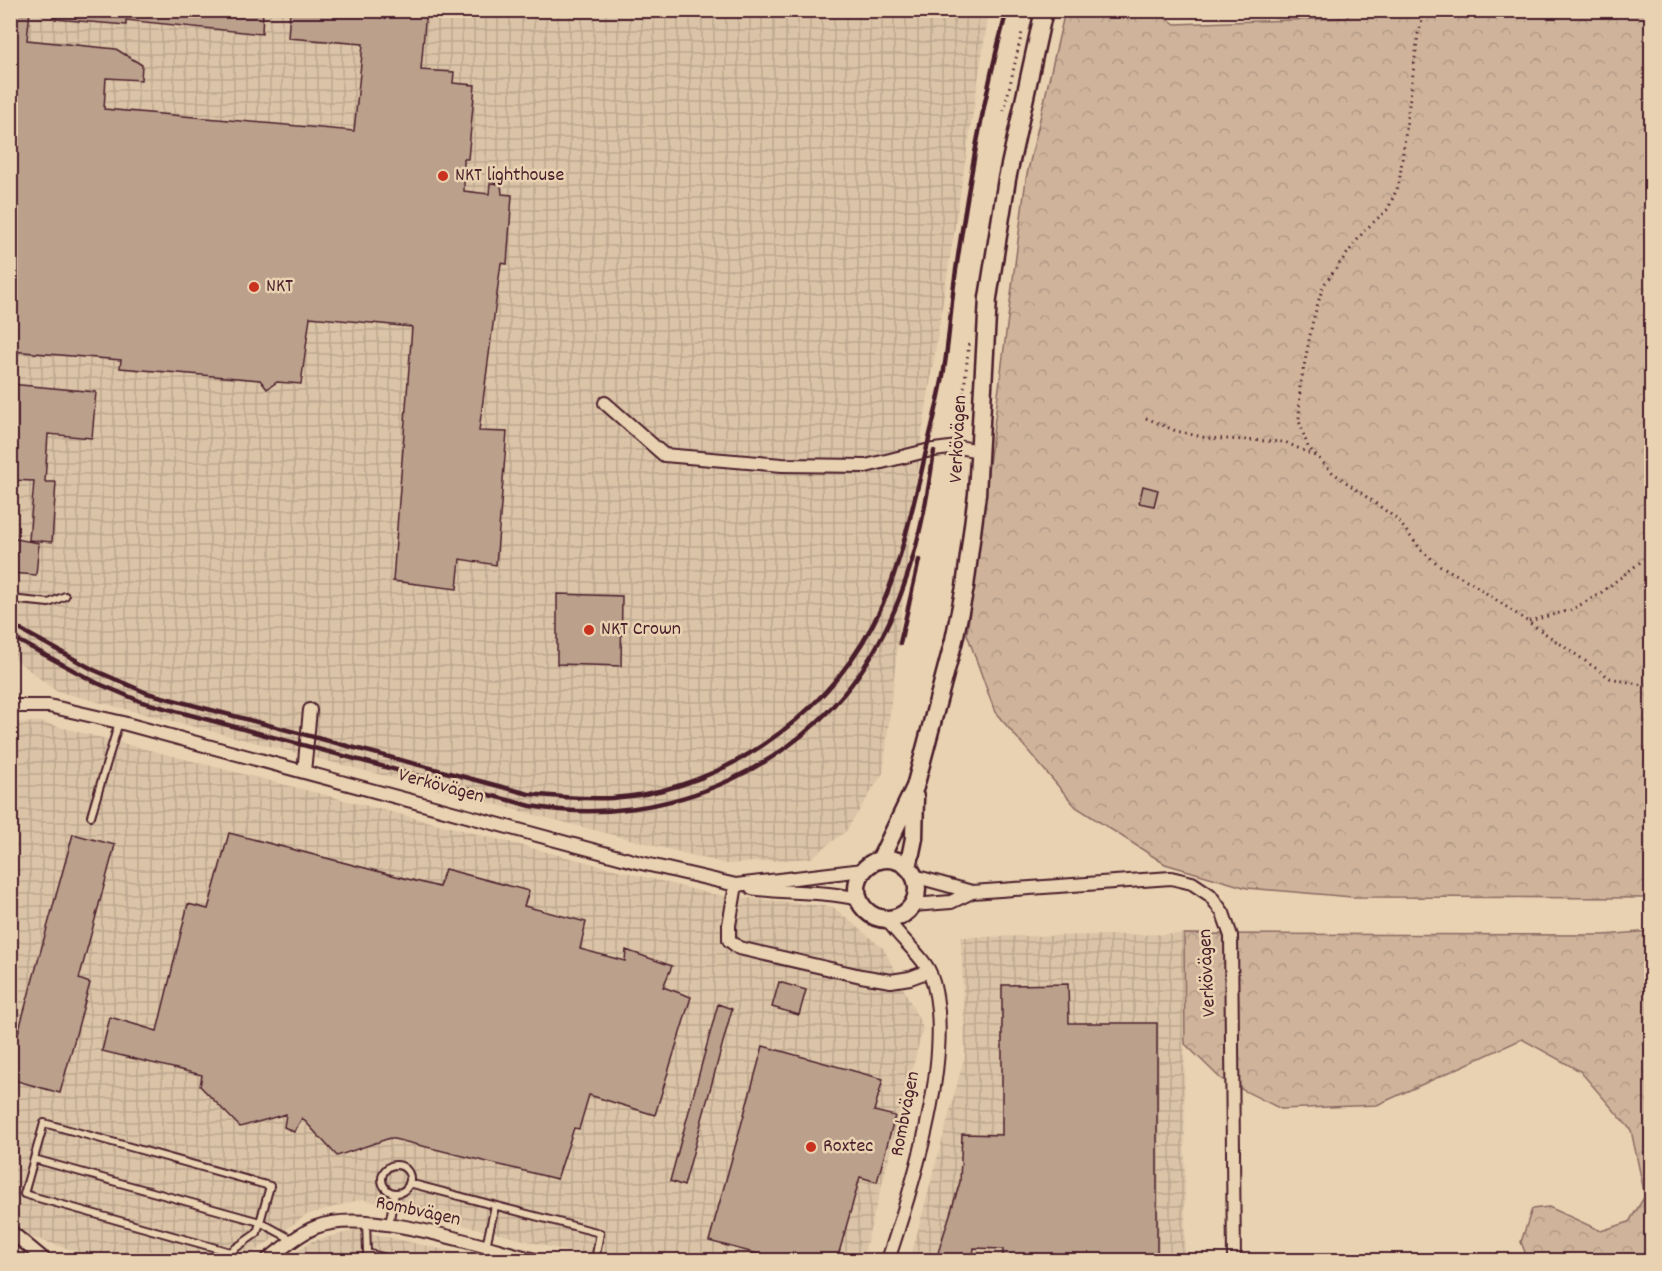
<svg xmlns="http://www.w3.org/2000/svg" width="1662" height="1271" viewBox="0 0 1662 1271" font-family="Dekko,sans-serif">
  <style>
    .industrial { fill: url(#industrial-grid) }
    .forest { fill: url(#forest-crowns); stroke: #8c6a63; stroke-width: 1.5 }
    .building { fill: #bba08c; stroke: #4a1f2b; stroke-width: 1.5 }
    .lines { fill: none; stroke-linecap: round; stroke-linejoin: round }
    .service-casing { stroke: #4a1f2b; stroke-width: 10 }
    .minor-casing { stroke: #4a1f2b; stroke-width: 16 }
    .secondary-casing { stroke: #4a1f2b; stroke-width: 21 }
    .path { stroke: #4a1f2b; stroke-width: 3; stroke-dasharray: 1.5 4.5; stroke-linecap: butt }
    .service { stroke: #e8d2b1; stroke-width: 6 }
    .minor { stroke: #e8d2b1; stroke-width: 12 }
    .secondary { stroke: #e8d2b1; stroke-width: 16 }
    .rail { stroke: #4a1f2b; stroke-width: 4.5 }
    .poi-dot { fill: #c8321e; stroke: #e8d2b1; stroke-width: 2 }
    .labels { text-anchor: middle; dominant-baseline: central; stroke-width: 5; stroke-linejoin: round; paint-order: stroke }
    .poi-label { font-size: 20px; fill: #4a1f2b; stroke: #e8d2b1; text-anchor: start }
    .street-label { font-size: 20px; fill: #4a1f2b; stroke: #e8d2b1 }
  </style>
  <defs>
    <pattern id="industrial-grid" width="8" height="8" patternUnits="userSpaceOnUse" patternTransform="scale(1.5)"><rect width="8" height="8" fill="#dac3a6"/><path d="M0 4h8M4 0v8" fill="none" stroke="#bda78f"/></pattern>
    <pattern id="forest-crowns" width="20" height="18" patternUnits="userSpaceOnUse" patternTransform="scale(1.5)"><rect width="20" height="18" fill="#cfb49b"/><path d="M2 6a3 3 0 1 1 6 0M12 15a3 3 0 1 1 6 0" fill="none" stroke="#b39a86"/></pattern>
  </defs>
  <rect width="100%" height="100%" fill="#e8d2b1"/>
  <filter id="ink" filterUnits="userSpaceOnUse"><feTurbulence type="fractalNoise" baseFrequency=".0167" numOctaves="2"/><feDisplacementMap in="SourceGraphic" scale="12" xChannelSelector="R" yChannelSelector="G"/><feConvolveMatrix kernelMatrix="1 2 1 2 8 2 1 2 1" color-interpolation-filters="sRGB"/></filter>
  <g filter="url(#ink)">
    <path class="industrial" d="M 10,11 L 989,11 L 922,434 L 883,773 L 846,831 L 811,858 L 726,864 L 56,691 L 11,656 Z
      M 40,722 L 711,894 L 833,907 L 884,949 L 923,1028 L 862,1260 L 602,1260 L 362,1199 L 306,1215 L 243,1260 L 105,1260 L 11,1231 L 10,723 Z
      M 1184,934 L 1185,1260 L 910,1260 L 965,1055 L 961,937 Z
      M 357,1230 L 488,1260 L 285,1260 L 312,1241 Z"/>
    <path class="forest" d="M 1350,10 L 1651,11 L 1651,898 L 1352,897 L 1247,888 L 1165,864 L 1076,807 L 995,712 L 967,634 L 1026,179 L 1065,11 L 1156,11 L 1175,24 L 1347,18 Z
      M 1651,931 L 1651,1260 L 1528,1260 L 1521,1242 L 1532,1209 L 1549,1207 L 1601,1231 L 1629,1222 L 1645,1196 L 1631,1130 L 1580,1071 L 1522,1039 L 1377,1105 L 1281,1109 L 1221,1079 L 1185,1044 L 1184,934 L 1605,935 Z"/>
    <path class="building" d="M 10,10 L 30,10 L 27,40 L 116,49 L 142,65 L 141,80 L 106,78 L 104,109 L 354,131 L 363,44 L 288,38 L 290,10 L 426,10 L 421,70 L 454,72 L 453,83 L 475,85 L 468,159 L 464,159 L 464,191 L 489,194 L 490,183 L 501,184 L 502,194 L 512,195 L 507,264 L 501,263 L 479,431 L 507,432 L 496,565 L 460,559 L 457,589 L 393,581 L 412,327 L 310,317 L 301,384 L 277,382 L 267,389 L 260,380 L 120,368 L 121,360 L 10,351 Z
      M 55,10 L 263,10 L 262,34 L 126,20 L 126,25 L 55,19 Z
      M 10,384 L 96,392 L 92,438 L 48,434 L 45,482 L 56,482 L 52,542 L 29,540 L 34,481 L 10,480 Z
      M 1143,486 L 1158,490 L 1154,506 L 1139,503 Z
      M 10,538 L 39,543 L 36,575 L 10,573 Z
      M 557,594 L 622,596 L 621,666 L 557,664 Z
      M 229,833 L 439,887 L 445,869 L 529,891 L 524,906 L 586,922 L 580,949 L 625,961 L 626,950 L 672,966 L 663,987 L 691,997 L 655,1115 L 589,1095 L 579,1129 L 574,1128 L 557,1179 L 390,1138 L 337,1156 L 302,1118 L 294,1132 L 284,1127 L 286,1114 L 240,1127 L 200,1086 L 202,1075 L 102,1051 L 110,1017 L 157,1031 L 188,904 L 208,909 Z
      M 73,834 L 115,845 L 79,979 L 90,983 L 60,1093 L 10,1079 L 10,1062 Z
      M 779,982 L 806,990 L 799,1015 L 772,1007 Z
      M 1068,984 L 1069,1023 L 1157,1023 L 1157,1260 L 1003,1260 L 1003,1249 L 974,1248 L 973,1257 L 937,1256 L 960,1182 L 962,1134 L 1002,1135 L 1002,985 Z
      M 718,1004 L 732,1009 L 684,1186 L 670,1181 Z
      M 763,1046 L 883,1079 L 874,1111 L 895,1116 L 877,1182 L 860,1177 L 837,1260 L 780,1260 L 709,1241 Z"/>
    <g class="lines">
      <defs>
        <path id="service" d="M 10,599 L 49,603 L 65,596
          M 91,816 L 119,722
          M 44,1123 L 270,1186 L 257,1233 L 230,1252 L 24,1194 Z
          M 34,1159 L 260,1222 L 293,1240
          M382 1179a14 14 0 1 1 28 0a14 14 0 1 1-28 0Z
          M 409,1183 L 600,1233 L 595,1260
          M 366,1221 L 367,1253
          M 389,1224 L 395,1193
          M 486,1246 L 495,1206
          M 366,1260 L 367,1253 L 395,1260"/>
        <path id="minor" d="M 605,403 L 664,455 L 782,465 L 866,466 L 926,451 L 958,447 L 980,451
          M 10,706 L 49,706 L 119,722 L 637,862 L 736,885 L 863,870
          M 304,772 L 310,710
          M 914,876 L 972,892
          M 736,885 L 729,925 L 729,940 L 739,948 L 861,976 L 891,981 L 910,978 L 929,971
          M 752,888 C 788,894 823,890 858,899
          M 913,905 L 951,902 L 972,892 L 1171,878 L 1192,883 L 1210,895 L 1223,913 L 1231,936 L 1234,1260
          M 887,919 C 898,937 923,956 930,973 C 958,1046 912,1188 888,1260
          M 10,1231 L 45,1260
          M 267,1260 C 282,1249 298,1234 316,1227 C 367,1207 480,1246 535,1260"/>
        <path id="secondary" d="M857 889a30 30 0 1 1 60 0a30 30 0 1 1-60 0Z
          M 880,860 L 915,787 L 954,640 L 965,587 L 977,494 L 988,298 L 1007,179 L 1044,10
          M 908,868 L 914,838 L 915,797"/>
      </defs>
      <use href="#service" class="service-casing"/>
      <use href="#minor" class="minor-casing"/>
      <use href="#secondary" class="secondary-casing"/>
      <path class="path" d="M 1425,10 L 1418,34 L 1399,184 L 1388,209 L 1364,231 L 1323,286 L 1313,320 L 1300,387 L 1299,421 L 1308,447 L 1332,472 L 1397,519 L 1421,550 L 1439,565 L 1470,582 L 1610,678 L 1652,687
        M 1004,111 L 1022,32
        M 1146,418 L 1176,431 L 1207,438 L 1285,442 L 1315,456
        M 959,435 L 969,343
        M 1529,621 L 1571,610 L 1598,595 L 1652,553"/>
      <use href="#service" class="service"/>
      <use href="#minor" class="minor"/>
      <use href="#secondary" class="secondary"/>
      <path class="rail" d="M 12,625 L 94,670 L 147,693 L 529,794 C 557,797 584,799 612,798 C 719,791 822,720 872,626 C 897,580 907,528 920,478 C 927,445 936,413 942,381 C 949,347 950,311 955,277 C 968,187 983,98 1007,10
        M 10,636 L 97,683 L 142,702 L 531,806 C 667,831 813,765 879,642 C 911,584 925,516 934,451
        M 900,643 L 919,560"/>
    </g>
  </g>
  <g class="poi-dot">
    <circle cx="443" cy="176" r="6"/>
    <circle cx="254" cy="287" r="6"/>
    <circle cx="589" cy="630" r="6"/>
    <circle cx="811" cy="1147" r="6"/>
  </g>
  <g class="labels">
    <g class="poi-label">
      <text x="455" y="176">NKT lighthouse</text>
      <text x="266" y="287">NKT</text>
      <text x="601" y="630">NKT Crown</text>
      <text x="823" y="1147">Roxtec</text>
    </g>
    <g class="street-label">
      <text transform="translate(959 439) rotate(-87)">Verkövägen</text>
      <text transform="translate(441 787) rotate(15)">Verkövägen</text>
      <text transform="translate(1208 973) rotate(-93)">Verkövägen</text>
      <text transform="translate(906 1114) rotate(-79)">Rombvägen</text>
      <text transform="translate(418 1212) rotate(12)">Rombvägen</text>
    </g>
  </g>
  <rect width="1662" height="1271" fill="none" stroke="#e8d2b1" stroke-width="36"/>
  <rect x="18" y="18" width="1626" height="1235" fill="none" stroke="#4a1f2b" stroke-width="2" filter="url(#ink)"/>
</svg>
